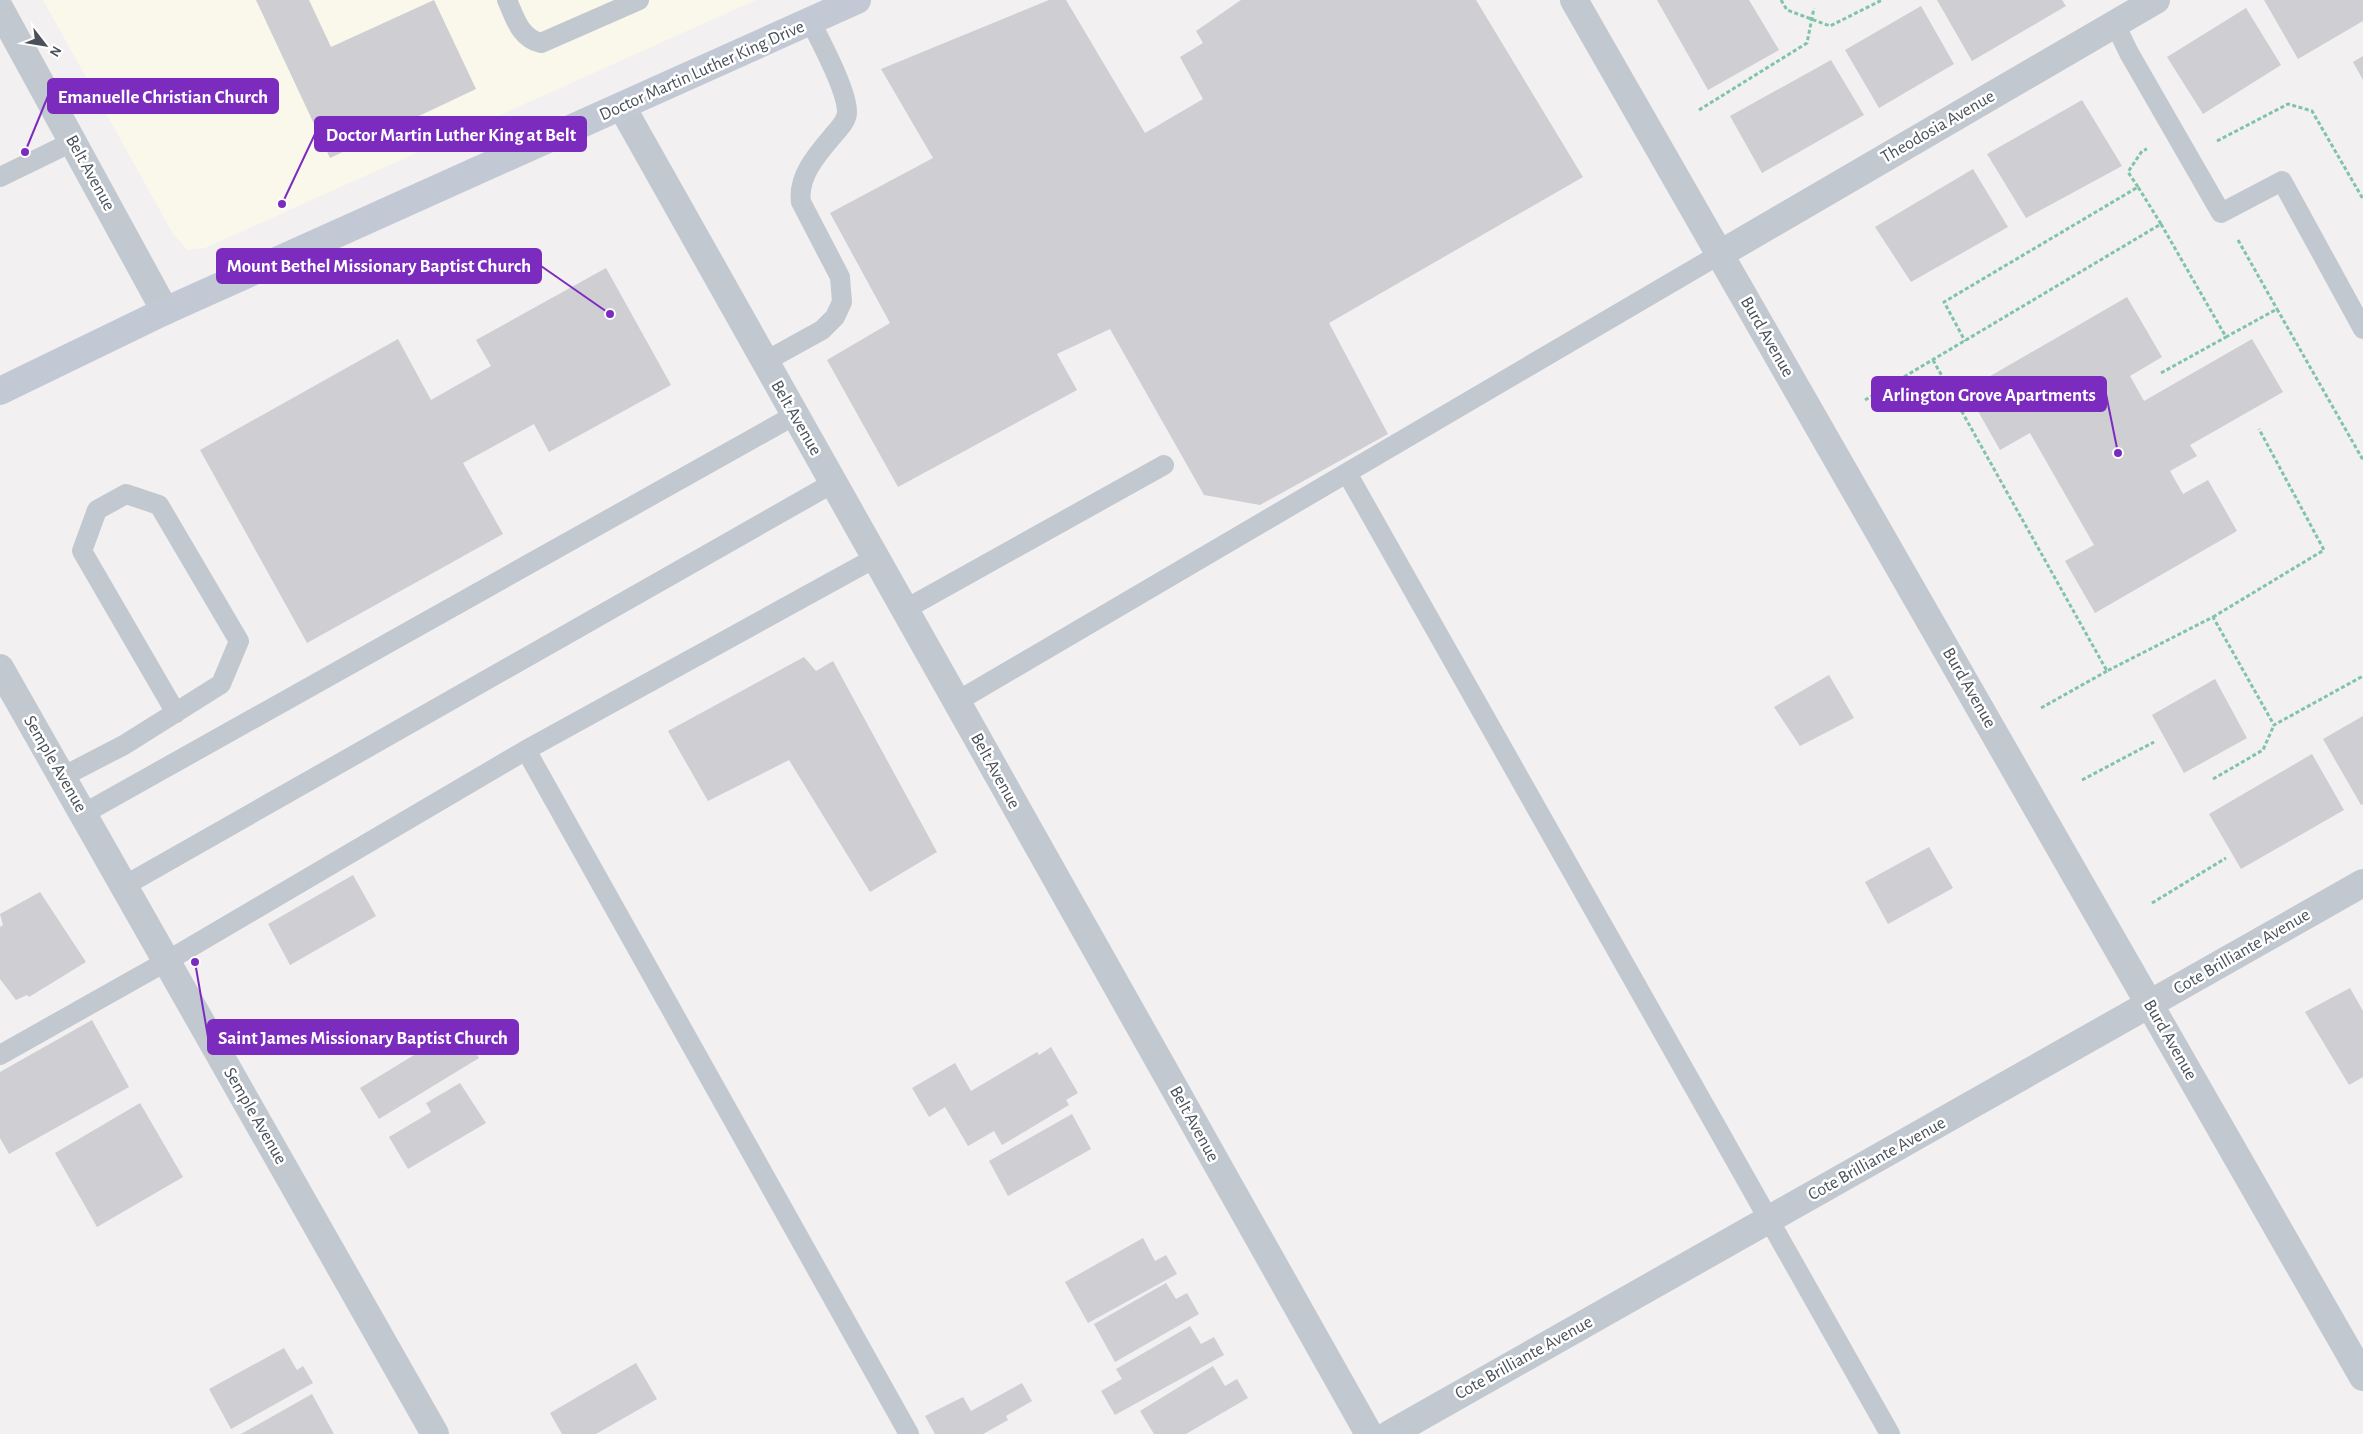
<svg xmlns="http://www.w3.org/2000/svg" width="2363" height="1434" viewBox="0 0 2363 1434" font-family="'Alegreya Sans',sans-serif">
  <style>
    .commercial { fill: #faf7eb }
    .building { fill: #ceced3 }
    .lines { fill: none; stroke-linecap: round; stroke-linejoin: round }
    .path { stroke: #7fc4a9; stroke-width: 3; stroke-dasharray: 4 2.5; stroke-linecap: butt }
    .service { stroke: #c2c8d0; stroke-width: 20 }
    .minor { stroke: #c2c8d0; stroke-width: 28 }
    .secondary { stroke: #c2c9d4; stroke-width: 28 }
    .labels { text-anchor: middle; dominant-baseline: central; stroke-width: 5; stroke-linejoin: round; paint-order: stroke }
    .street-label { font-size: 18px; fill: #4a515b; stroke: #fff }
    .leader { fill: none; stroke: #7b2cbf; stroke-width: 2 }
    .callout-dot { fill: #7b2cbf; stroke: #fff; stroke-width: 2 }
    .callout { fill: #7b2cbf; stroke: #7b2cbf; stroke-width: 2 }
    .callout-label { font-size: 19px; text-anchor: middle; font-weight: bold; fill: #fff }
  </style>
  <rect width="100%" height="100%" fill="#f2f0f0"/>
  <path class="commercial" d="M 43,0 L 756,0 L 205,248 L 187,250 L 173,234 Z"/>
  <path class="building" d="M 256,0 L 309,0 L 331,47 L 434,0 L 476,89 L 330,158 Z
    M 1049,0 L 1066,0 L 1145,133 L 1203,99 L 1180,57 L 1203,43 L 1196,31 L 1241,0 L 1476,0 L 1583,177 L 1329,323 L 1388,434 L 1260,505 L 1204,495 L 1110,329 L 1057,354 L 1077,390 L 898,487 L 827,360 L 890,323 L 830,213 L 933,158 L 881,69 Z
    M 1657,0 L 1749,0 L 1779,50 L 1708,90 Z
    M 1937,0 L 2062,0 L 2066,6 L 1972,61 Z
    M 2264,0 L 2363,0 L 2363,21 L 2298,59 Z
    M 1921,6 L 1954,64 L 1879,108 L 1845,50 Z
    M 2246,8 L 2281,65 L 2203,114 L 2167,57 Z
    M 2363,56 L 2363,80 L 2353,62 Z
    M 1831,60 L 1864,115 L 1762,173 L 1730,116 Z
    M 2082,100 L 2122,166 L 2026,218 L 1987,154 Z
    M 1973,169 L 2008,227 L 1911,282 L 1875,227 Z
    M 606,268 L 671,385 L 549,452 L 534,424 L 463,463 L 503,534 L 307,643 L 200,450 L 398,339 L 431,400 L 491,366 L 476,340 Z
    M 2127,297 L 2162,357 L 2130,376 L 2144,401 L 2252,339 L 2283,392 L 2190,445 L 2197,456 L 2170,471 L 2183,494 L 2208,480 L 2237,531 L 2095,613 L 2065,561 L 2094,545 L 2030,433 L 2000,450 L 1966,390 Z
    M 804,657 L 816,671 L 833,661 L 937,852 L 870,892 L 789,760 L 708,801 L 668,731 Z
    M 1829,675 L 1854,718 L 1800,746 L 1774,707 Z
    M 2215,679 L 2247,738 L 2184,773 L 2152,715 Z
    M 2363,716 L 2363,804 L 2361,805 L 2323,739 Z
    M 2312,754 L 2344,810 L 2241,869 L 2209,814 Z
    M 1929,847 L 1953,888 L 1888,924 L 1865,882 Z
    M 353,875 L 376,916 L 290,965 L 268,924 Z
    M 40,892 L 86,962 L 29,997 L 27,995 L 16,1000 L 0,979 L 0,927 L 3,925 L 0,914 Z
    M 2350,988 L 2363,1011 L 2363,1077 L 2349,1085 L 2305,1012 Z
    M 92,1020 L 129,1087 L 9,1154 L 0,1138 L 0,1072 Z
    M 460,1027 L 479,1058 L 379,1119 L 360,1088 Z
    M 1051,1047 L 1078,1093 L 1066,1100 L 1069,1105 L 1002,1145 L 994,1131 L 968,1146 L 945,1107 L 929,1117 L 912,1088 L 955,1063 L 971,1091 L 1037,1052 L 1039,1055 Z
    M 460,1083 L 486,1123 L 408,1169 L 389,1137 L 431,1112 L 426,1103 Z
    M 140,1103 L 183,1177 L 97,1227 L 55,1153 Z
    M 1072,1114 L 1091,1149 L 1008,1196 L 989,1161 Z
    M 1143,1238 L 1155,1261 L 1166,1255 L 1177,1274 L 1088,1323 L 1065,1282 Z
    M 1166,1283 L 1176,1299 L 1187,1293 L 1199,1314 L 1115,1362 L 1094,1324 Z
    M 1190,1326 L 1201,1344 L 1214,1337 L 1224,1355 L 1115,1415 L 1101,1391 L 1122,1379 L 1116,1369 Z
    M 284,1348 L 297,1370 L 303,1366 L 313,1383 L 231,1429 L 209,1389 Z
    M 636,1363 L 657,1399 L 596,1434 L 562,1434 L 550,1413 Z
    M 1213,1366 L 1225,1386 L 1237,1379 L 1248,1398 L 1186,1434 L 1154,1434 L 1140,1411 Z
    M 1022,1383 L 1032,1401 L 1006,1416 L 1008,1420 L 983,1434 L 935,1434 L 925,1416 L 963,1397 L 971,1411 Z
    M 312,1394 L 334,1434 L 241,1434 Z"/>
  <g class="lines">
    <path class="path" d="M 1781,0 L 1787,10 L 1830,26 L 1882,0
      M 1699,110 L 1807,43 L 1814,8
      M 2217,141 L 2288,104 L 2312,111 L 2363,199
      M 2138,187 L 2128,172 L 2142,151 L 2147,149
      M 2161,224 L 2226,337 L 2277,309 L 2363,460
      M 2238,240 L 2277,309
      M 1933,360 L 2107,671 L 2213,617 L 2274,725 L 2363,676
      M 2161,373 L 2226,337
      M 1865,400 L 2161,224 L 2138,187 L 1944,302 L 1965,341
      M 2213,617 L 2324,550 L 2259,429
      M 2041,708 L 2107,671
      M 2213,779 L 2263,750 L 2274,725
      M 2082,780 L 2154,742
      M 2152,903 L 2226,858"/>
    <path class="service" d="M 507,0 C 515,18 520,38 541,43 L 639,0
      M 2115,24 L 2129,53 L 2221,213 L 2282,181 L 2363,329
      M 0,177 L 72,142
      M 764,362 L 822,330 L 835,317 L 842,302 L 840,277 L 801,202 C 797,175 820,151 836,132 C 841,126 847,120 847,112 C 847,90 821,43 811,22
      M 1347,473 L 1890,1434
      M 904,610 L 1164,465
      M 956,702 L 1720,254
      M 526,750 L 909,1434
      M 62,777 L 124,745 L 221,684 L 239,641 L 159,505 L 126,494 L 97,510 L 82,551 L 176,713
      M 83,814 L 795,415
      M 124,886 L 833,483
      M 0,1055 L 167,961 L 526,750 L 875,558"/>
    <path class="minor" d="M 1574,0 L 2363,1377
      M 0,9 L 165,311
      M 622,107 L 1369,1434
      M 1720,254 L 2156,0
      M 0,668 L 435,1434
      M 1390,1434 L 2363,883"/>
    <path class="secondary" d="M 0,391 L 165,311 L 857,0"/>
  </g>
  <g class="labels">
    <g class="street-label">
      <text transform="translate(702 71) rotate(-24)">Doctor Martin Luther King Drive</text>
      <text transform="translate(1938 127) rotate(-30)">Theodosia Avenue</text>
      <text transform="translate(90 173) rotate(61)">Belt Avenue</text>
      <text transform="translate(1767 337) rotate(60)">Burd Avenue</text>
      <text transform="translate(796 418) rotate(60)">Belt Avenue</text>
      <text transform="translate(1969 688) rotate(60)">Burd Avenue</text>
      <text transform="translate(55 764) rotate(60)">Semple Avenue</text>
      <text transform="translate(995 771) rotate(61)">Belt Avenue</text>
      <text transform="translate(2242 952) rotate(-30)">Cote Brilliante Avenue</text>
      <text transform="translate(2170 1040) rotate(60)">Burd Avenue</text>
      <text transform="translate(255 1116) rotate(60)">Semple Avenue</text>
      <text transform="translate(1194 1124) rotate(61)">Belt Avenue</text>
      <text transform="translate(1877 1159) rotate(-29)">Cote Brilliante Avenue</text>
      <text transform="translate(1524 1358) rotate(-29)">Cote Brilliante Avenue</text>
    </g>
  </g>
  <path class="leader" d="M25 152L48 96M282 204L315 134M610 314L541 266M2118 453L2106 394M195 962L208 1037"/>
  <g class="callout-dot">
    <circle cx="25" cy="152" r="5"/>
    <circle cx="282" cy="204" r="5"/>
    <circle cx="610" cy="314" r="5"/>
    <circle cx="2118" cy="453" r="5"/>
    <circle cx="195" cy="962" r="5"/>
  </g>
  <g class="callout">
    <rect x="48" y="79" width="230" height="34" rx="5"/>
    <rect x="315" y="117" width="271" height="34" rx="5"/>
    <rect x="217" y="249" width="324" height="34" rx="5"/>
    <rect x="1872" y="377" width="234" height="34" rx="5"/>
    <rect x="208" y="1020" width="310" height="34" rx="5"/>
  </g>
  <g class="callout-label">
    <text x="163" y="103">Emanuelle Christian Church</text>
    <text x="451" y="141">Doctor Martin Luther King at Belt</text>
    <text x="379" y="272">Mount Bethel Missionary Baptist Church</text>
    <text x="1989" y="401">Arlington Grove Apartments</text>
    <text x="363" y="1044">Saint James Missionary Baptist Church</text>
  </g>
  <g transform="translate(45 45) rotate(121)" stroke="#ffffff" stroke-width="4" paint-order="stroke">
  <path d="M0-4L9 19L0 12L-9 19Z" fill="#4a515b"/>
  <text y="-8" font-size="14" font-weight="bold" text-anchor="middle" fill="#4a515b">N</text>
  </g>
</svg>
